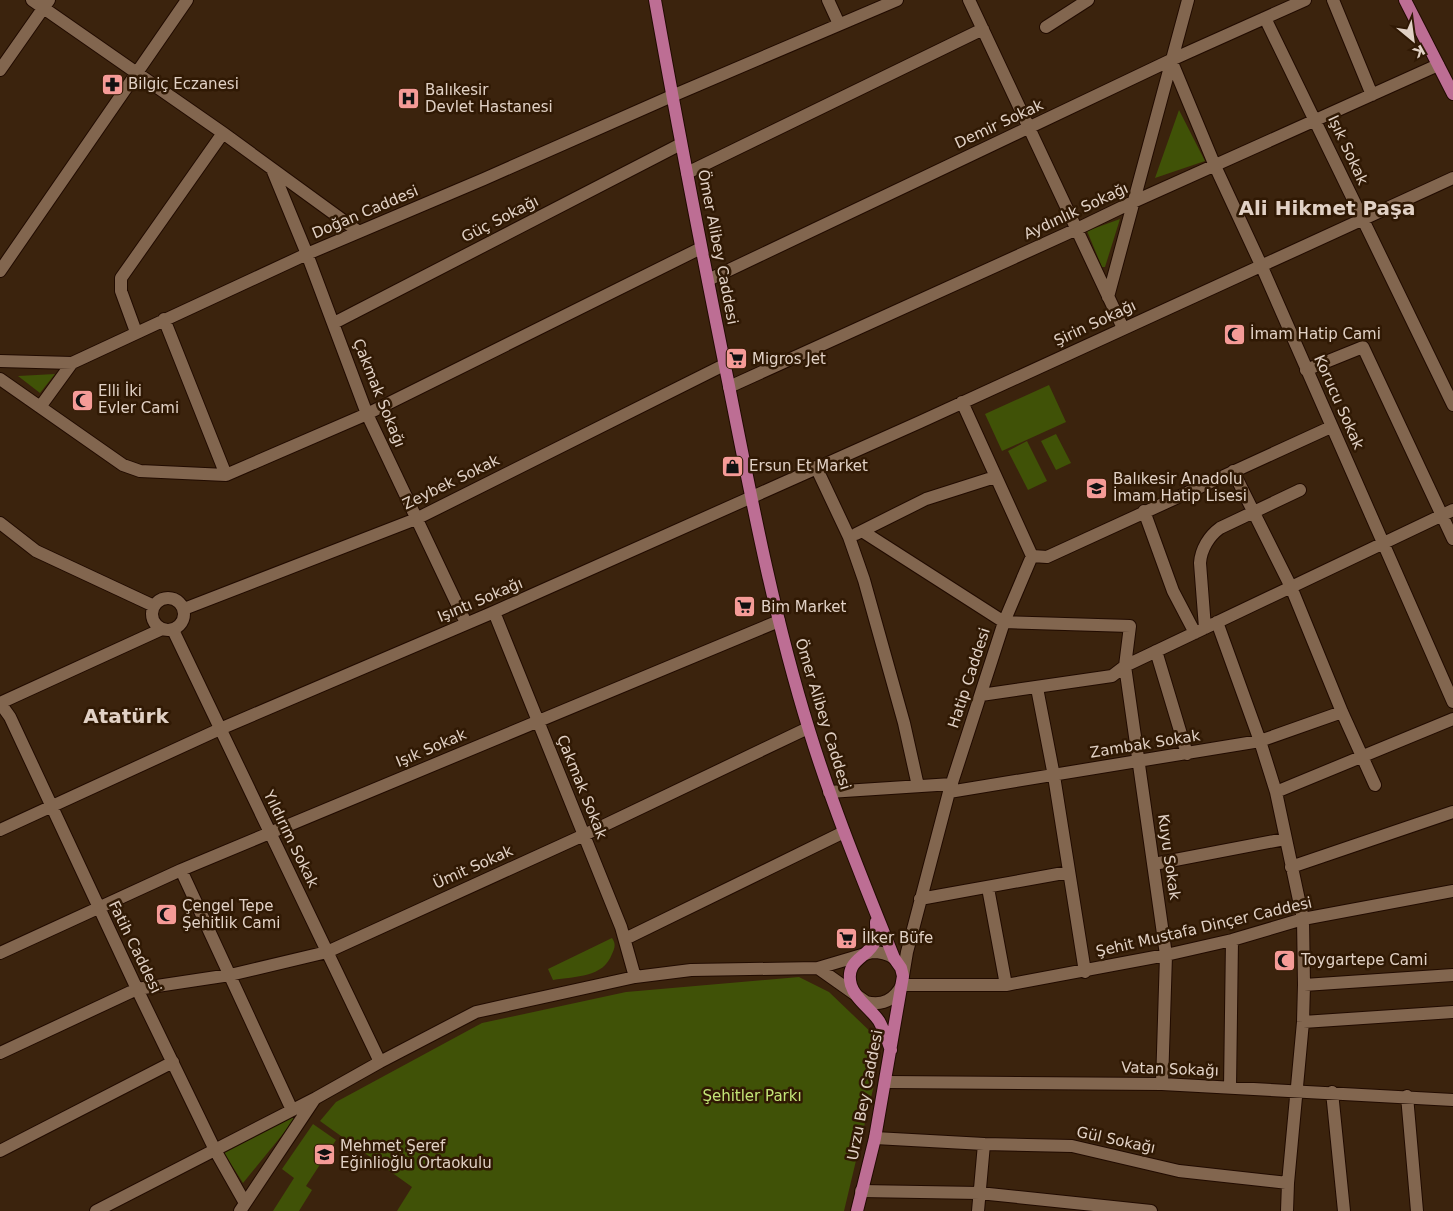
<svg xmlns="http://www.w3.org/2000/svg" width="1453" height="1211" viewBox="0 0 1453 1211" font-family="'DejaVu Sans',sans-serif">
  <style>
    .green { fill: #405207 }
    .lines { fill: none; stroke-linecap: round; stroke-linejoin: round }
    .minor-casing { stroke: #210b00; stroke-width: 14 }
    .major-casing { stroke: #210b00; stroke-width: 14 }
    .minor { stroke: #82664f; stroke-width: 12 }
    .major { stroke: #bd6e94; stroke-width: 12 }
    .labels { text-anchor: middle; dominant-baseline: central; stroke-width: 5; stroke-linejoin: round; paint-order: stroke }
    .poi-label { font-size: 15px; fill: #e1d1c5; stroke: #301904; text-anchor: start }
    .street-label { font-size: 15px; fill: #e1d1c5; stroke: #301904 }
    .park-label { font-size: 15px; fill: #c3e577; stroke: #301904 }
    .district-label { font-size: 20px; font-weight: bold; fill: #e1d1c5; stroke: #301904 }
  </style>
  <rect width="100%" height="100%" fill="#3b230d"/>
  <path class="green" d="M 1179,110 L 1205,161 L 1155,178 Z
    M 1120,219 L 1105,267 L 1102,267 L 1087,231 Z
    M 55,374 L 40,393 L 18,376 Z
    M 1049,385 L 1066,422 L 1002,451 L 985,414 Z
    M 1056,434 L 1071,463 L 1056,470 L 1041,441 Z
    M 1027,441 L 1047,481 L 1028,490 L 1008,451 Z
    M 612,938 C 616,944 615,947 612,954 C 603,978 576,976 553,980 L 548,969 Z
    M 799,977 L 829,992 L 876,1037 L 874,1085 L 844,1211 L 397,1211 L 412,1187 L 320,1121 L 336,1102 L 482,1023 L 626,992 Z
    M 294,1115 L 296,1118 L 243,1183 L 224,1153 Z
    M 313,1124 L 336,1140 L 306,1186 L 312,1190 L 299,1211 L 273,1211 L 294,1178 L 282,1169 Z"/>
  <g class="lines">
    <defs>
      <path id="minor" d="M 32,0 L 223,133 L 359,232
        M 828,0 L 839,24
        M 969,0 L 1123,328
        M 1333,0 L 1372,95
        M 1265,18 L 1453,405
        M 1046,27 L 1088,0
        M 1171,60 L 1215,166 L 1261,265 L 1453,702
        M 0,70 L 49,0
        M 272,169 L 307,254 L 367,414 L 466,623
        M 687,173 L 983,29
        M 0,271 L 187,0
        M 708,280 L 1171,60 L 1305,0
        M 1108,297 L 1188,0
        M 164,319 L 226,475
        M 334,323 L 681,144
        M 136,332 L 121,291 L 121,278 L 223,133
        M 0,361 L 72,363 L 307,254 L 484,179 L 672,96 L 897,0
        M 1306,370 L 1363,347 L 1453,539
        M 0,379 L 123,465 L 140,471 L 226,475 L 367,414 L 701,248
        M 729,387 L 1077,229 L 1133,202 L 1438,65
        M 40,407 L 72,363
        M 816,467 L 849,537 L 864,580 L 904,723 L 918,786
        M 1233,471 L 1291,587 L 1342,712 L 1375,785
        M 1144,511 L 1173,591 L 1195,633
        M 0,523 L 36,551 L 154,606
        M 862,531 L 1004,622 L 1130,626 L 1125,666 L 1166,955 L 1162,1084
        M 856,534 L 926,499 L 995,477
        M 1032,556 L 1047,557 L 1331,427
        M152 614a16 16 0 1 1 32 0a16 16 0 1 1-32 0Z
        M 184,609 L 416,519 L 724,365
        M 494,612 L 621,927 L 635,977
        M 1217,622 L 1260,741 L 1276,792 L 1303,919 L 1304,985 L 1303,1022 L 1288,1183 L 1287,1211
        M 1205,628 L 1200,563 C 1201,549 1209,536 1220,528 L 1300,490
        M 173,630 L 380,1062
        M 1156,651 L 1187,754
        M 1037,688 L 1054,776 L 1085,972
        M 981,695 L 1112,676 L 1125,666 L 1453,510
        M 0,703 L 10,717 L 137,989 L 215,1150 L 245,1203
        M 0,703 L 162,629
        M 829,792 L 952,784
        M 949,792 L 1260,741 L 1342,712
        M 1276,792 L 1453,719
        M 0,830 L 220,729 L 494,612 L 920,422 L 1453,178
        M 1154,864 L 1285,839
        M 1291,867 L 1453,812
        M 181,870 L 292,1110
        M 988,888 L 1006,985
        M 920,899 L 1069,872
        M 625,939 L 844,832
        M 0,953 L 181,870 L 779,621
        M 818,968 L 866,1002 C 883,1006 894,1000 902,985 L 1006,985 L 1166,955 L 1232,940 L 1303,919 L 1453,891
        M 903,976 L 907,952 L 949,792 L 1004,622 L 1032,556 L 962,402
        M 1304,985 L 1453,975
        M 1303,1022 L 1453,1012
        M 0,1053 L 137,989 L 230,975 L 327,952 L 584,835 L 808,728
        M 886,1082 L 1162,1084 L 1453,1100
        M 1230,1088 L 1232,940
        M 1332,1092 L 1344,1211
        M 1407,1096 L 1417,1211
        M 875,1138 L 984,1144 L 1072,1146 L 1179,1171 L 1288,1183
        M 0,1151 L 173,1062
        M 861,1191 L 979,1193 L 1151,1211
        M 96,1211 L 316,1098 L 380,1062 L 476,1012 L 635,977 L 691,970 L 818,968 L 872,952 C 881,952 887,953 894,958
        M 240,1211 L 314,1100
        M 978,1211 L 984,1144"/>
      <path id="major" d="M 655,0 C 678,129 703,258 729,386 C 752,502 774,617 809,730 C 833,808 864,883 894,958 L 901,968 L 903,976 L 875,1138 L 857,1211
        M 1405,0 L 1453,94
        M 876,922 C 876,928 877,935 875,941 C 869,958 844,959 851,985 C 855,999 871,1009 879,1021 C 884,1030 887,1040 891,1050"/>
    </defs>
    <use href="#minor" class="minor-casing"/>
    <use href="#major" class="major-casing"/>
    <use href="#minor" class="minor"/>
    <use href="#major" class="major"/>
  </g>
  <defs>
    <symbol id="pharmacy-square" viewBox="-11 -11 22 22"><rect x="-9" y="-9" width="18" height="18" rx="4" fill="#f59b97" stroke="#301904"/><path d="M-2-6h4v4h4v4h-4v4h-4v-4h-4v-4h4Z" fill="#111"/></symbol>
    <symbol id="hospital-square" viewBox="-11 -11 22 22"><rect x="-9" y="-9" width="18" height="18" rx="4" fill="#f59b97" stroke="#301904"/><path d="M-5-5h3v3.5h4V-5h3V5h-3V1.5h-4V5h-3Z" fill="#111"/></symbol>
    <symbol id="mosque-square" viewBox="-11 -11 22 22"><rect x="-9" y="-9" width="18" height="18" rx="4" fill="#f59b97" stroke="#301904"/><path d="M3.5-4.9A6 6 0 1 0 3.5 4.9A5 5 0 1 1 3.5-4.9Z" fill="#111"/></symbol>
    <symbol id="supermarket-square" viewBox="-11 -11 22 22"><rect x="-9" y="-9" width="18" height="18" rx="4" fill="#f59b97" stroke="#301904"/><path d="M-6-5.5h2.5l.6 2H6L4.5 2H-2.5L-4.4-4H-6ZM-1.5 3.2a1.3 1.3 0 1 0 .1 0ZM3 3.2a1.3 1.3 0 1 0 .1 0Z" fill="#111"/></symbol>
    <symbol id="shop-square" viewBox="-11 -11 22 22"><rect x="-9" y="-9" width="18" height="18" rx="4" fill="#f59b97" stroke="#301904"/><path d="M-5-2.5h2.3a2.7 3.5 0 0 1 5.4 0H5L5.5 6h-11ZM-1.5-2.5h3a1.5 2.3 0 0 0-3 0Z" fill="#111"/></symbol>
    <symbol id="school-square" viewBox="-11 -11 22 22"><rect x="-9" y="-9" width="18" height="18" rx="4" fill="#f59b97" stroke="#301904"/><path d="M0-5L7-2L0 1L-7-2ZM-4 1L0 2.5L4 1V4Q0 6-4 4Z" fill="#111"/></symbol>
  </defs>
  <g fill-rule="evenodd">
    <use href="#pharmacy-square" x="100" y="72" width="25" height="25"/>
    <use href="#hospital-square" x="396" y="86" width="25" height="25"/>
    <use href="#mosque-square" x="1222" y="322" width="25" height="25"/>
    <use href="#supermarket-square" x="724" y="346" width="25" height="25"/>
    <use href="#mosque-square" x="70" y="388" width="25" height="25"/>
    <use href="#shop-square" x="720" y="454" width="25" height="25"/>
    <use href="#school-square" x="1084" y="476" width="25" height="25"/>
    <use href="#supermarket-square" x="732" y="594" width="25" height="25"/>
    <use href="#mosque-square" x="154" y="902" width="25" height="25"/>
    <use href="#supermarket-square" x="834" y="926" width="25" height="25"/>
    <use href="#mosque-square" x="1272" y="948" width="25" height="25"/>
    <use href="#school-square" x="312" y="1142" width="25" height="25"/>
  </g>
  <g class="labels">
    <g class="poi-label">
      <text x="128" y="84">Bilgiç Eczanesi</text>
      <text x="425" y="90">Balıkesir<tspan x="425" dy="17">Devlet Hastanesi</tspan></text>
      <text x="1250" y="334">İmam Hatip Cami</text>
      <text x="752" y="359">Migros Jet</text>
      <text x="98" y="391">Elli İki<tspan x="98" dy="17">Evler Cami</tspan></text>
      <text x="749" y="466">Ersun Et Market</text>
      <text x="1113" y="479">Balıkesir Anadolu<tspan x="1113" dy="17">İmam Hatip Lisesi</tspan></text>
      <text x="761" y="607">Bim Market</text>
      <text x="182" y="906">Çengel Tepe<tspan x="182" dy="17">Şehitlik Cami</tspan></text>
      <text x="862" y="938">İlker Büfe</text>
      <text x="1301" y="960">Toygartepe Cami</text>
      <text x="340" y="1146">Mehmet Şeref<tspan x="340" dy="17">Eğinlioğlu Ortaokulu</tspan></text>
    </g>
    <g class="street-label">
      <text transform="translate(999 124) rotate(-25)">Demir Sokak</text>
      <text transform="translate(1348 150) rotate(65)">Işık Sokak</text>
      <text transform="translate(1076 211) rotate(-25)">Aydınlık Sokağı</text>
      <text transform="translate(365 212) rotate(-23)">Doğan Caddesi</text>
      <text transform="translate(500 219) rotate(-27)">Güç Sokağı</text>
      <text transform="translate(718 247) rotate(79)">Ömer Alibey Caddesi</text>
      <text transform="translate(1095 323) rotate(-25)">Şirin Sokağı</text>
      <text transform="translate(379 393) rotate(68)">Çakmak Sokağı</text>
      <text transform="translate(1339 402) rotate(66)">Korucu Sokak</text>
      <text transform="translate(451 482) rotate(-26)">Zeybek Sokak</text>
      <text transform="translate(480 600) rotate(-23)">Işıntı Sokağı</text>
      <text transform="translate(969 678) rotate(-72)">Hatip Caddesi</text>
      <text transform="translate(823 714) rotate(73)">Ömer Alibey Caddesi</text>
      <text transform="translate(1145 744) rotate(-9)">Zambak Sokak</text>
      <text transform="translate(431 748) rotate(-23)">Işık Sokak</text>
      <text transform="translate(582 787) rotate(68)">Çakmak Sokak</text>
      <text transform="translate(291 839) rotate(64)">Yıldırım Sokak</text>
      <text transform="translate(1169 857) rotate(82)">Kuyu Sokak</text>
      <text transform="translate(473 867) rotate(-24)">Ümit Sokak</text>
      <text transform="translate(1204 927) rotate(-13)">Şehit Mustafa Dinçer Caddesi</text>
      <text transform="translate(135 947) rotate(64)">Fatih Caddesi</text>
      <text transform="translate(1170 1069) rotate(2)">Vatan Sokağı</text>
      <text transform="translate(865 1095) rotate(-79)">Urzu Bey Caddesi</text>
      <text transform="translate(1116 1140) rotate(12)">Gül Sokağı</text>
    </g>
    <g class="park-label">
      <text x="752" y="1096">Şehitler Parkı</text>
    </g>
    <g class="district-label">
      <text x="1327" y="208">Ali Hikmet Paşa</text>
      <text x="126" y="716">Atatürk</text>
    </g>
  </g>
  <g transform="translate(1413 40) rotate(151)" stroke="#301904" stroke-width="4" paint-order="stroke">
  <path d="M0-4L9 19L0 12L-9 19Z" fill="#e1d1c5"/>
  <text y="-8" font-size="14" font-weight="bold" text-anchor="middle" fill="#e1d1c5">K</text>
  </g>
</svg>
